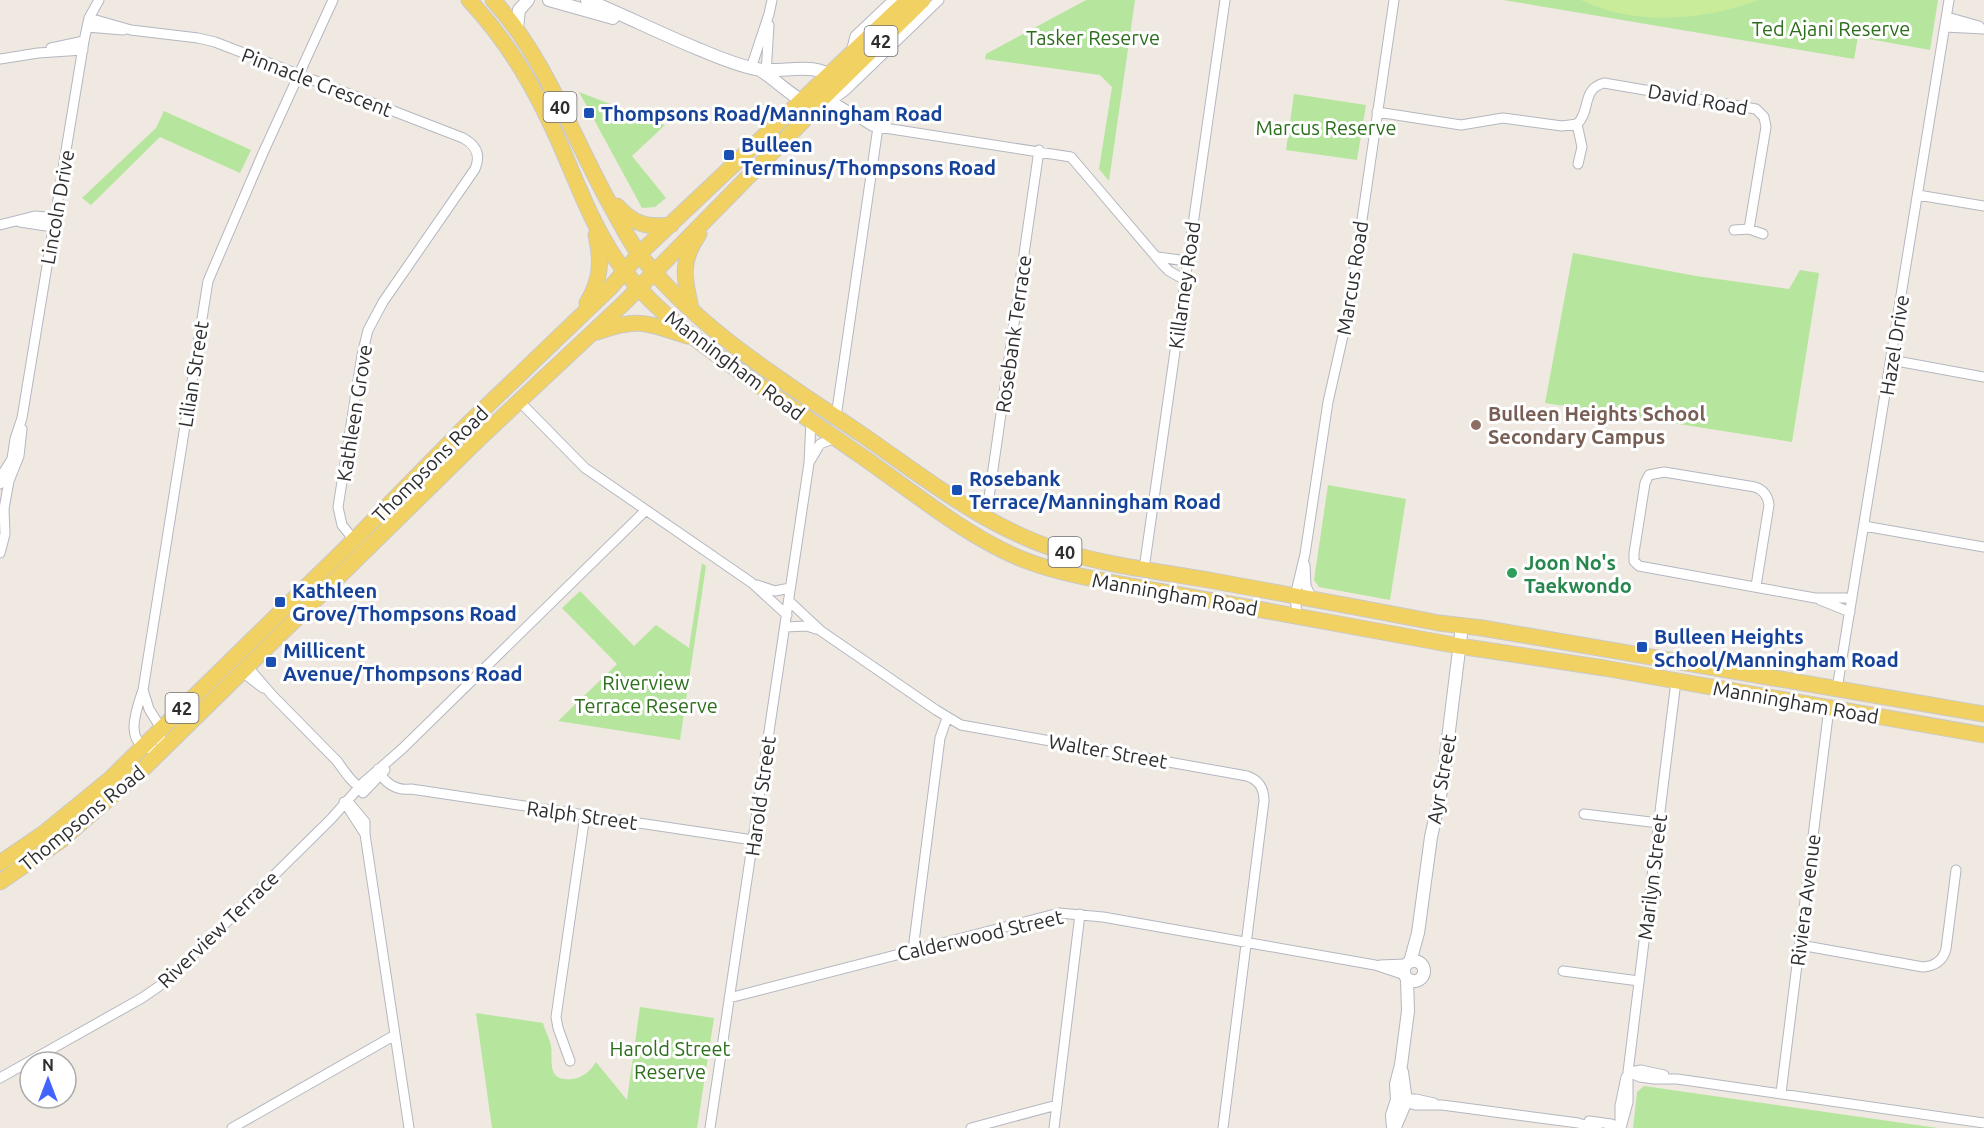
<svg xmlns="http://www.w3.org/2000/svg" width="1984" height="1128" viewBox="0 0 1984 1128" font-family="Ubuntu,sans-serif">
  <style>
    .green { fill: #b6e59e }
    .pitch { fill: #c9ec9a }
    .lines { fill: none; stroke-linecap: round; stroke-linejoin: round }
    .minor-casing { stroke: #b4b7c1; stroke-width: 11 }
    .tertiary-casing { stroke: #b4b7c1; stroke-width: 14 }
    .primary-casing { stroke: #c9c9c9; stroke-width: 17 }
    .minor { stroke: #fff; stroke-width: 9 }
    .tertiary { stroke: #fff; stroke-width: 12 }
    .primary { stroke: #f2d163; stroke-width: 15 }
    .transit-dot { fill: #1a4fb4; stroke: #fff; stroke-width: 2 }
    .education-dot { fill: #8d6e63; stroke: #fff; stroke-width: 2 }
    .leisure-dot { fill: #2e9e5b; stroke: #fff; stroke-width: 2 }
    .labels { text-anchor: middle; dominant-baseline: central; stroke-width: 6; stroke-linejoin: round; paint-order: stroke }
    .shield { fill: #fff; stroke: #6d6d6d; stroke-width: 1.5 }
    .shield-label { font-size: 18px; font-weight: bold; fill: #2e2e2e }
    .park-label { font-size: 20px; fill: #2c6e1b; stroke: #fff }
    .street-label { font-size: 20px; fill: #2e2e2e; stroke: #fff }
    .transit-label { font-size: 20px; font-weight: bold; fill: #164399; stroke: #fff; text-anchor: start }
    .education-label { font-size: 20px; font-weight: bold; fill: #785e54; stroke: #fff; text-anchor: start }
    .leisure-label { font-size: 20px; font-weight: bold; fill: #27864d; stroke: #fff; text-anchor: start }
  </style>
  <rect width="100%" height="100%" fill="#efe9e1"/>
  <path class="green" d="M 1086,0 L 1135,0 L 1109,181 L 1099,169 L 1112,87 L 1100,75 L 985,59 L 986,54 Z
    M 1503,0 L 1938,0 L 1930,50 L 1858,37 L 1854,59 Z
    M 579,92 L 665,125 L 632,156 L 666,198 L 655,207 L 642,208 Z
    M 1294,94 L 1366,105 L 1357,160 L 1286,150 Z
    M 164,111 L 251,150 L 240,173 L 160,137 L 91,205 L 82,198 L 156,128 Z
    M 1573,253 L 1696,276 L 1789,289 L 1800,270 L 1819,273 L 1792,442 L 1545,403 Z
    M 1328,485 L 1406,499 L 1390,600 L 1319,587 L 1314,580 Z
    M 702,563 L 706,566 L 680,740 L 558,721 L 617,664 L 562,608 L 580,591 L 634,646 L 656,625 L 689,648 Z
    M 640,1007 L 714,1018 L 697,1128 L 492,1128 L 476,1013 L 543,1023 C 545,1031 550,1039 551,1046 C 553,1062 546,1082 573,1079 C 583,1078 591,1070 596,1062 L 627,1100 Z
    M 1644,1086 L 1938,1128 L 1633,1128 L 1637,1092 Z"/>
  <path class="pitch" d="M 1581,0 L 1758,0 C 1704,21 1633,26 1581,0 Z"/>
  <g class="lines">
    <defs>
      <path id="minor" d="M 1947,17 L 1979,26
        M 89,18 L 131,30 L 198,38 L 215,42 L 463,138 C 476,145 481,155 475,169 L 383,302 L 368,330 L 362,355 L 338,507 L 342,525 L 354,540
        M 87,27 L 123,30
        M 1945,27 L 1984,29
        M 51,48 L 84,41
        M 851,52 L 855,36 L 893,0
        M 0,59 L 38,53 L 83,50
        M 751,68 L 769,14 L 772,0
        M 766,74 L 769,25
        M 832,101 L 872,126 L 1071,157 L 1163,265 L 1169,271 L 1185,280
        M 1377,112 L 1461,125 L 1503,118 L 1562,126 L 1577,124 L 1582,147 L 1578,164
        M 815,114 L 846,90 L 939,0
        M 1577,124 C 1591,112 1581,89 1604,83 L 1756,109 L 1764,117 L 1766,127 L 1749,229
        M 1918,195 L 1984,206
        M 20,222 L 53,227
        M 0,225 L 35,216 L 55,218
        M 1734,230 L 1749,229 L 1763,234
        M 1158,257 L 1187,261
        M 1891,360 L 1984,377
        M 519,401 L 585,468 L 752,583 L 787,615
        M 836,417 L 878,127
        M 810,461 L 820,444 L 835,438
        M 0,484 L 2,475 L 12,459 L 15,439 L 22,418 L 84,41 L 89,18 L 99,0
        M 986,518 L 1039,150
        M 1864,526 L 1984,547
        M 0,553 L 5,534 L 4,509 L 9,481 L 19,456 L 22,429
        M 1305,565 L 1306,586 L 1312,599
        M 1144,569 L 1225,0
        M 757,585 L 775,591 L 790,588
        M 1756,586 L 1769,505 C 1768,496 1764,490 1755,487 L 1664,472 L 1649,475 L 1645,483 L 1634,553 L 1634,561 L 1639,566 L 1815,598 L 1852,598
        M 1820,600 L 1850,612
        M 789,601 L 821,631 L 936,710 L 961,725 L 1247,776 C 1259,780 1264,788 1264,801 L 1223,1128
        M 1297,615 L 1295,596 L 1305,554 L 1328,402 L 1349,309 L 1394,0
        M 785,627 L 807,626 L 816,629
        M 247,666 L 272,695 L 337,761 C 345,772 353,785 365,790
        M 242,672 L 263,688
        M 1837,689 L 1949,0
        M 143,690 L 149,709 L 159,725 L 162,750 C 122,750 134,715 143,690 L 208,281 L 263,153 L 333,0
        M 378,769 C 384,783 396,791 411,789 L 753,840
        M 363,793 L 385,770
        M 344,802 L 350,804 L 365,822 L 365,834 L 409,1128
        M 345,803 L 365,834
        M 1584,814 L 1659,823
        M 1800,945 L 1923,967 C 1935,966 1943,961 1946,949 L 1956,870
        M 913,950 L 940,738 L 947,718
        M 1380,965 L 1406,964
        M 1563,971 L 1639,981
        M 729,998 L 1059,913 L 1103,917 L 1375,965 L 1405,975
        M 570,1061 L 558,1028 L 556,1017 L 585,815
        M 1628,1072 L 1640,1077 L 1654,1079 L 1677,1079 L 1984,1123
        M 1630,1072 L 1641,1070 L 1664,1075
        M 0,1078 L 142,998 L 168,980 L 331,819 L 363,783 L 402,749 L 646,510
        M 1781,1093 L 1829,708
        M 1403,1099 L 1416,1099 L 1434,1103
        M 1400,1101 L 1415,1105 L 1442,1105 L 1578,1123 L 1597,1128
        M 1589,1121 L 1611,1124 L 1621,1128
        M 1620,1123 L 1620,1106 L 1626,1077
        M 232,1128 L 395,1035
        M 710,1128 L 809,463 L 811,422
        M 971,1128 L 1057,1105
        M 1054,1128 L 1080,914
        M 1621,1128 L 1628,1102 L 1628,1072 L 1676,681"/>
      <path id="tertiary" d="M 549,0 L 613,18
        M 587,0 C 624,15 659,33 696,48 C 715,56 735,65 756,69 C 782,74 815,60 835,79
        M 517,28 L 519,10 L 528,0
        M 760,70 C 775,79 794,99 809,104
        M1404 971a10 10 0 1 1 20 0a10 10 0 1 1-20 0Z
        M 1410,962 L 1418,933 L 1431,837 L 1442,787 L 1462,626
        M 1395,1127 L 1406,1101 L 1402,1072
        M 1393,1128 L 1392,1115 L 1397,1100 L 1396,1084 L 1401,1065 L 1408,1011 L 1407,979"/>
      <path id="primary" d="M 469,0 C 510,44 536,90 560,144 C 577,183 592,224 615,258 C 643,300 684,331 724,360 C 768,392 813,422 857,453 C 908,488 960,532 1017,557 C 1045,569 1074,575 1104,581 L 1459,646 L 1604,668 L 1984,735
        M 493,0 C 547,60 573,139 612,208 C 621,224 629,241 640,255 C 699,331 785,382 864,436 C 926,479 987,528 1061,551 C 1110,566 1163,572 1214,581 C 1289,595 1364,608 1439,623 L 1482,628 L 1984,714
        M 617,206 C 633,224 647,228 671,225
        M 587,303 C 601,280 602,261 596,235
        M 691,308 C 684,278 680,261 699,234
        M 597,332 C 639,317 647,323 687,336
        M 0,863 L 44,833 L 110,779 L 354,540 L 467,425 L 611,287 L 639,254 L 908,0
        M 0,882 L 60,841 L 143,769 L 481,437 L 625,302 L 803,121 L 816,105 L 923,0"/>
    </defs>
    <use href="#minor" class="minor-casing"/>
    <use href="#tertiary" class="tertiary-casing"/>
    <use href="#primary" class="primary-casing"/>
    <use href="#minor" class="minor"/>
    <use href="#tertiary" class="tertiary"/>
    <use href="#primary" class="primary"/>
  </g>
  <g class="transit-dot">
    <rect x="583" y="107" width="12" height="12" rx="3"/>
    <rect x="723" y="149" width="12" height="12" rx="3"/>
    <rect x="951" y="484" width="12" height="12" rx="3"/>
    <rect x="274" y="596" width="12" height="12" rx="3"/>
    <rect x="1636" y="641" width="12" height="12" rx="3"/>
    <rect x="265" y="656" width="12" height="12" rx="3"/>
  </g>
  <circle class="education-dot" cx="1476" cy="425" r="6"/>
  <circle class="leisure-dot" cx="1512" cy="573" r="6"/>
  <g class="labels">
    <g class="shield">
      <rect x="864.5" y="26" width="33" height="30" rx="4.5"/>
      <rect x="543.5" y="92" width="33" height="30" rx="4.5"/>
      <rect x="1048.5" y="537" width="33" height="30" rx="4.5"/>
      <rect x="165.5" y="693" width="33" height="30" rx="4.5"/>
    </g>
    <g class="shield-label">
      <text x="881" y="41">42</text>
      <text x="560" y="107">40</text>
      <text x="1065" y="552">40</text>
      <text x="182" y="708">42</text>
    </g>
    <g class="park-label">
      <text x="1831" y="28">Ted Ajani Reserve</text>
      <text x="1093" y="37">Tasker Reserve</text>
      <text x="1326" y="127">Marcus Reserve</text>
      <text x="646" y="682">Riverview<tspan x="646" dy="23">Terrace Reserve</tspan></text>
      <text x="670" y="1048">Harold Street<tspan x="670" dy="23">Reserve</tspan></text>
    </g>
    <g class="street-label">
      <text transform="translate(317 82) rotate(21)">Pinnacle Crescent</text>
      <text transform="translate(1698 99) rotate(10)">David Road</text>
      <text transform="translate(57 207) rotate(-80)">Lincoln Drive</text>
      <text transform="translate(1352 278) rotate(-81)">Marcus Road</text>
      <text transform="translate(1184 285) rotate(-82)">Killarney Road</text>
      <text transform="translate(1013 334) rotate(-82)">Rosebank Terrace</text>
      <text transform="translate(1894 345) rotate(-81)">Hazel Drive</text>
      <text transform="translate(735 365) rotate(37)">Manningham Road</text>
      <text transform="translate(193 374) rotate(-81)">Lilian Street</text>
      <text transform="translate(354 413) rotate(-81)">Kathleen Grove</text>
      <text transform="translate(430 464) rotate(-45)">Thompsons Road</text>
      <text transform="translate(1175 594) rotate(10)">Manningham Road</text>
      <text transform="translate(1796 702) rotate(10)">Manningham Road</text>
      <text transform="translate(1108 751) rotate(10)">Walter Street</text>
      <text transform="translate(1441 779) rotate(-80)">Ayr Street</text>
      <text transform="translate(760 796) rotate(-82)">Harold Street</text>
      <text transform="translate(582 815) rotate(8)">Ralph Street</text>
      <text transform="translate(82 818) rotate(-39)">Thompsons Road</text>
      <text transform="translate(1652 877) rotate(-83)">Marilyn Street</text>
      <text transform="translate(1805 900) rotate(-83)">Riviera Avenue</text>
      <text transform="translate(218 929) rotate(-44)">Riverview Terrace</text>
      <text transform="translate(980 935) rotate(-13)">Calderwood Street</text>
    </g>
    <g class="transit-label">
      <text x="601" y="113">Thompsons Road/Manningham Road</text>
      <text x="741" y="144">Bulleen<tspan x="741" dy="23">Terminus/Thompsons Road</tspan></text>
      <text x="969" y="478">Rosebank<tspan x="969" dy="23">Terrace/Manningham Road</tspan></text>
      <text x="292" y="590">Kathleen<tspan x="292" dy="23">Grove/Thompsons Road</tspan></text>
      <text x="1654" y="636">Bulleen Heights<tspan x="1654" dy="23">School/Manningham Road</tspan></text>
      <text x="283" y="650">Millicent<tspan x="283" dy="23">Avenue/Thompsons Road</tspan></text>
    </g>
    <g class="education-label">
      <text x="1488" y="413">Bulleen Heights School<tspan x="1488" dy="23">Secondary Campus</tspan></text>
    </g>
    <g class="leisure-label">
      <text x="1524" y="562">Joon No's<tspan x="1524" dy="23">Taekwondo</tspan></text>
    </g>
  </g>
  <g transform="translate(48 1080)"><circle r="28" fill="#ffffff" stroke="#ababab" stroke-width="1.5"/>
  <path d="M0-4.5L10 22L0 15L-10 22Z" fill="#4264fb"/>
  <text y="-9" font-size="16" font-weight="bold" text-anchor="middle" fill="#2e2e2e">N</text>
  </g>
</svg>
